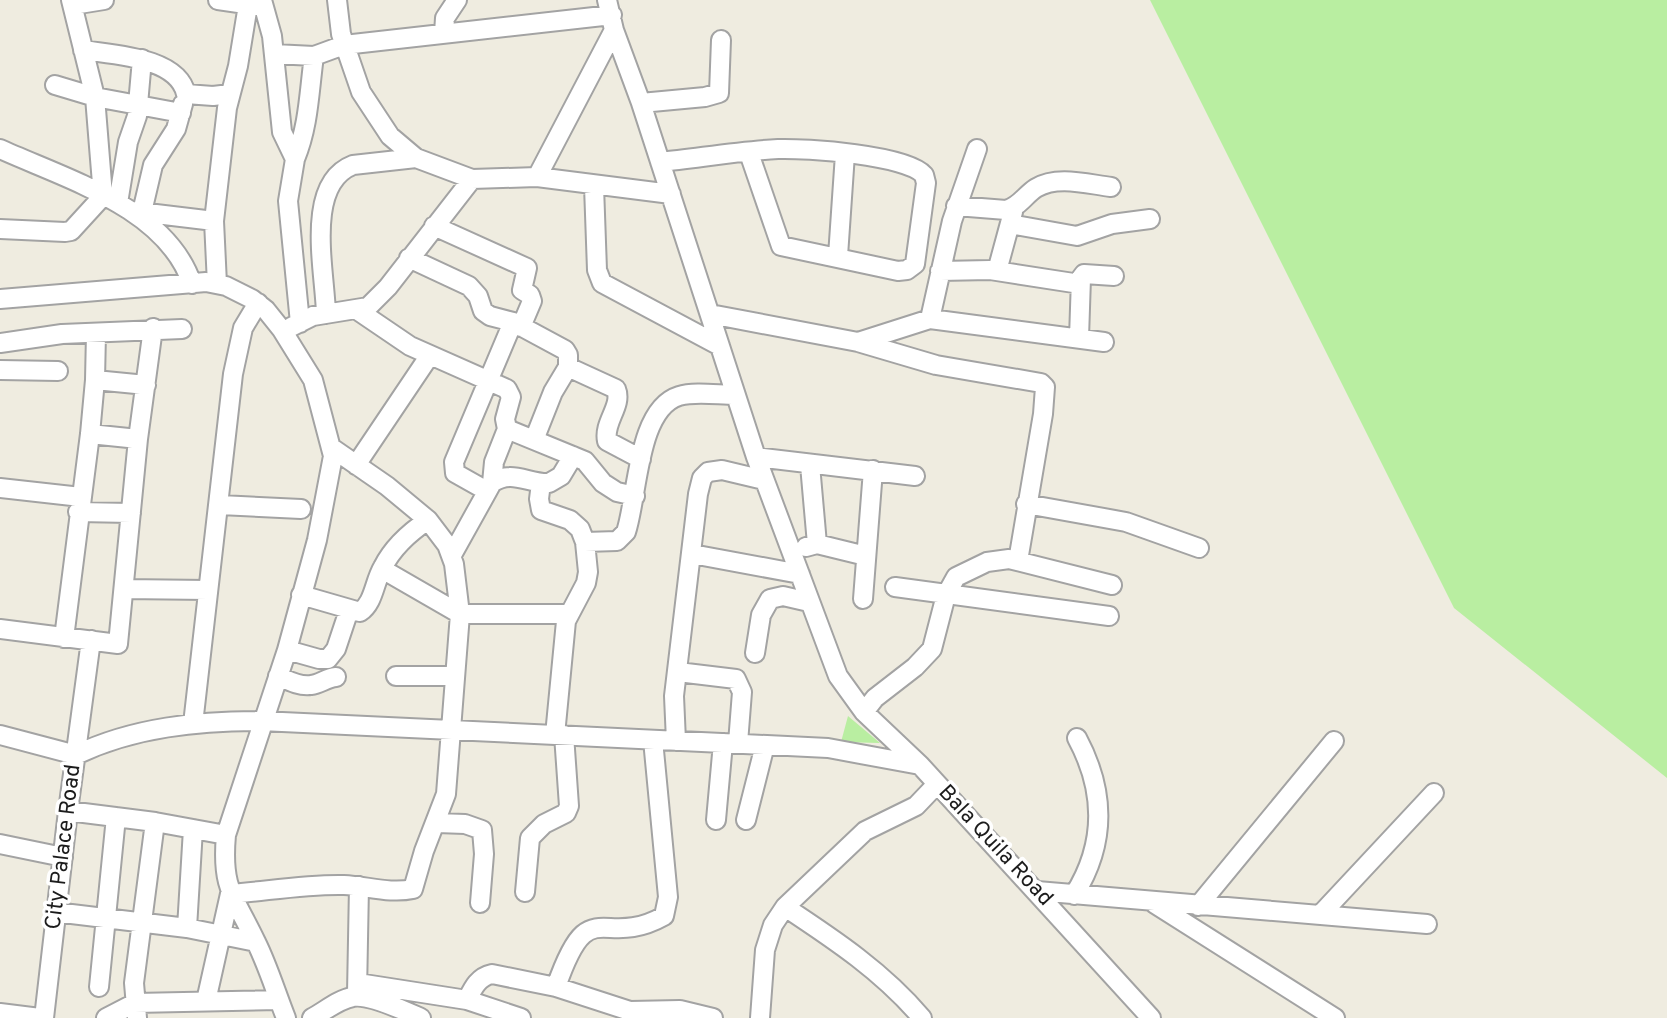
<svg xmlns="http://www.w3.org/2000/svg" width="1667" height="1018" viewBox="0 0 1667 1018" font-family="Overpass,sans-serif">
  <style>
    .grass { fill: #b9eea1 }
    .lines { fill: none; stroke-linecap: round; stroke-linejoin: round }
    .minor-casing { stroke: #a3a3a3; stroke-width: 22 }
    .minor { stroke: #fff; stroke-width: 18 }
    .labels { text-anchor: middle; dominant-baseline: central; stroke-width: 7; stroke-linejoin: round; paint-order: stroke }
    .street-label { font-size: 22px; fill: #1c1c1c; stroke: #fff }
  </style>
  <rect width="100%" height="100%" fill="#efece0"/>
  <path class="grass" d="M 1150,0 L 1667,0 L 1667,778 L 1454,608 Z
    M 848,716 L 880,743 L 841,742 Z"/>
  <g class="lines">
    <defs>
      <path id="minor" d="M 218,0 L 259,6
        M 262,0 L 272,36 L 282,132 L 295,159 L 288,201 L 300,323
        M 337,0 L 341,34 L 361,92 L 390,136 L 416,158 L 472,179 L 537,177 L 671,194
        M 607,0 L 614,30 L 641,103 L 756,457 L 838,676 L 864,712 L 920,765 L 1151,1018
        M 73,5 L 104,0
        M 444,33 L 445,18 L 457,0
        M 83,50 C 114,55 178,57 186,94 L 213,96 L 230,94
        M 274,54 L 314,56 L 344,45 L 612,15
        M 55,85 L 95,97 L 181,113
        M 641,103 L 705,97 L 719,93 L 721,40
        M 0,149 C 66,179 167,208 192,284
        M 295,159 C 309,125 309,92 314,56
        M 660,162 C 699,158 739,151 778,149 C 806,148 907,155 924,175 L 926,183 L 915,264 L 907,270 L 898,271 L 781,246 L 749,153
        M 537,177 L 614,30
        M 594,186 L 597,270 L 602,283 L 720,346
        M 118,203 L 128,142 L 137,116 L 142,59
        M 956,206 L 1006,210 C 1019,207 1025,195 1036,188 C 1057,175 1087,184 1111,187
        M 131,211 L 214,221
        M 142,212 L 153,165 L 176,129 L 183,104
        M 1010,224 L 1077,236 L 1112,224 L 1150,219
        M 434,226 L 527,268 L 522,290 L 530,295 L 532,301 L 521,327
        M 0,229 L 65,232 L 71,231 L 103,196 L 95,97 L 71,0
        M 838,256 L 845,154
        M 409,258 L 469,286 L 478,296 L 483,311 L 490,316 L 513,322 L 565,350 L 568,355 L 568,367 L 553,392 L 534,440
        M 940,271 L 990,270 L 1080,284
        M 997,271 L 1013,212
        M 217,284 L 214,221 L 227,108 L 238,66 L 248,5
        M 0,299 L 206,282 L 226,286 L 252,299 L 266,310 L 282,330 L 313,380 L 333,456 L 317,540 L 287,650 L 226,835 C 221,890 235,897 256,942 C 268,966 276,993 286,1018
        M 357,310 L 410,346 L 507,389 L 511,397 L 505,419 L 507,429 L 585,461 L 603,483 L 617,492 L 635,496
        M 326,314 C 325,271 304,184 353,165 L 416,158
        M 710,314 L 858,342 L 936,365 L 1041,383 L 1045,387 L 1043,414 L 1018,561
        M 930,319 L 1104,342
        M 291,327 L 313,316 L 368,307 L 388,287 L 472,179
        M 1079,338 L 1081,278 L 1084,274 L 1114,276
        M 858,342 L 930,319 L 952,221 L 977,149
        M 0,343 L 62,334 L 182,329
        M 568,367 L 616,389 C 623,406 603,422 607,441 L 641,459
        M 0,370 L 58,371
        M 95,380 L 146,385
        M 90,434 L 138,439
        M 756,457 L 915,476
        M 356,465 L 430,355
        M 810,465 L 817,544
        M 492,483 L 494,462 L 507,429
        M 541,483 L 539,499 L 541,510 L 570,520 L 580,529 L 585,542 L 588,572 L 586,583 L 566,621 L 555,735
        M 0,488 L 81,497
        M 487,491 L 455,473 L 454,462 L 513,322
        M 1026,504 L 1126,522 L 1199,548
        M 220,505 L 301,509
        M 78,512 L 131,513
        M 585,542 L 617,541 L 626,532 C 638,496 637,409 679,396 C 695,391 718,395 735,395
        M 806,547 L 817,544 L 866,556
        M 692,554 L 800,574
        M 452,555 L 492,483 C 512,469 528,484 549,483 L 561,476 L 573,456
        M 382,569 L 460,614 L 568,614
        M 895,587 L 1109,616
        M 124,589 L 208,590
        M 301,595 L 360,612 C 374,603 374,582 383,567 C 393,547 410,532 428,520
        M 863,599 L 873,470
        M 0,629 L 118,644 L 138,439 L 153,328
        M 64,638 L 90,434 L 95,380 L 96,333
        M 287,650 L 319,659 L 328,659 L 336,649 L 349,610
        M 755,653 L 761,615 L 770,599 L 783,596 L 809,602
        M 678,672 L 736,679 L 742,692 L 738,743
        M 278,676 C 287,680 300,687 311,685 C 320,684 326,678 336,677
        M 396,676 L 455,676
        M 864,712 L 875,698 L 915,667 L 932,649 L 946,595 L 956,577 L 987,562 L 1009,559 L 1112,585
        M 193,724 L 233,374 L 243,328 L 258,303
        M 0,735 L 76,755
        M 676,741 L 674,696 L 698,494 L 702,478 L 708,472 L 722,470 L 764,480
        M 76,755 C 134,727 199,721 261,721 L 828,748 L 920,765
        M 68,811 L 155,822 L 226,835
        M 716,820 L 723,743
        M 746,820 L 765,745
        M 437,823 L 465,824 L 482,830 L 484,854 L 480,903
        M 0,844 L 63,857
        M 1037,891 L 1427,924
        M 525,892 L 530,838 L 544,824 L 566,813 L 569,806 L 564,735
        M 1074,895 C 1106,844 1106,792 1077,738
        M 1155,904 L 1335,1018
        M 1198,906 L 1334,741
        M 785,907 C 835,940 883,972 922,1018
        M 55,912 L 187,928 L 256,942
        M 1321,914 L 1434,793
        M 187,928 L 193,829
        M 358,983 L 467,1000 L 521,1018
        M 99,987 L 116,817
        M 556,987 C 590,889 601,951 664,916 L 668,897 L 653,740
        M 357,993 L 359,886
        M 467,1000 C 473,988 478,977 492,974 L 556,987 L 630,1011 L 680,1010 L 713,1018
        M 206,1001 L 230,894 C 268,891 306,884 344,885 C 367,886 390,894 413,889 L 424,851 L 446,794 L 460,614 L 454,564 L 447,545 L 428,520 L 387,486 L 332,448
        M 0,1013 L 40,1018
        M 44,1018 L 68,811 L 91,640
        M 106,1018 L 135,1003 L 279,1000
        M 137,1018 L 134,983 L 155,822
        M 312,1018 C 325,1011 339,999 353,997 C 369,994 405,1011 421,1018
        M 760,1018 L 765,950 L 773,925 L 785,907 L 865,831 L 916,806 L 937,784"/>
    </defs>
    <use href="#minor" class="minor-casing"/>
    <use href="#minor" class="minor"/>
  </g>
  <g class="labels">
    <g class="street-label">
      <text transform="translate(995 846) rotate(47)">Bala Quila Road</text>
      <text transform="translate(64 847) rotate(-83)">City Palace Road</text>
    </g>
  </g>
</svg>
